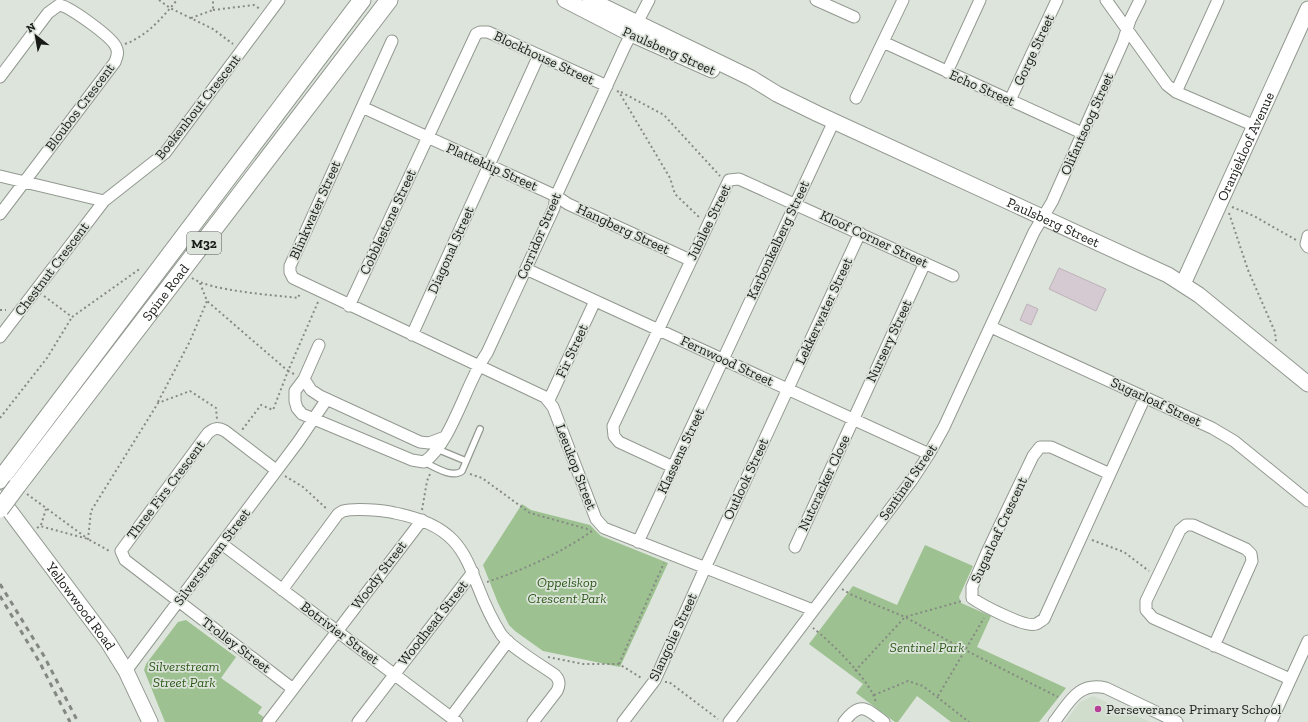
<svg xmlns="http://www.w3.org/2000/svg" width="1308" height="722" viewBox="0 0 1308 722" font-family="'Zilla Slab',serif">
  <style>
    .built { fill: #d0dccc }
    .green { fill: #9dc190 }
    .building { fill: #d5cad1; stroke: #bdb2b9 }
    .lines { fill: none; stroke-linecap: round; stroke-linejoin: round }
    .lane-casing { stroke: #929990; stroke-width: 8 }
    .street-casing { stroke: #929990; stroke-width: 13 }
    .secondary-casing { stroke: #929990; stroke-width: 17 }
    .primary-casing { stroke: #929990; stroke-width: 19 }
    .path { stroke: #858a84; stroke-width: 2; stroke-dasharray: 2 3; stroke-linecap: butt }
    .lane { stroke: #fff; stroke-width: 5.5 }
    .street { stroke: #fff; stroke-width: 11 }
    .secondary { stroke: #fff; stroke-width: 15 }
    .primary { stroke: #fff; stroke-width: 17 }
    .rail { stroke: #838882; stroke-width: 3; stroke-dasharray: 5 5; stroke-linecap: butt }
    .primary-bridge-casing { stroke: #929990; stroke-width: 19; stroke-linecap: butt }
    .primary-bridge { stroke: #fff; stroke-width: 17 }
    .poi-dot { fill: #b64096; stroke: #dde4db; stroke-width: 1.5 }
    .labels { text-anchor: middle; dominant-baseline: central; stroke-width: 3.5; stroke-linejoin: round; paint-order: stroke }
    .shield { fill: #dde4db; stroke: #535752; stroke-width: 1 }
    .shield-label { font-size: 13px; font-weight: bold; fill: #181b17 }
    .street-label { font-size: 14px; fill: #181b17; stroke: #dde4db }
    .park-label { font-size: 14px; font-style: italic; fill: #2d5a1a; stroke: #dde4db }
    .poi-label { font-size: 14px; fill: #181b17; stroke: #dde4db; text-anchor: start }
  </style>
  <rect width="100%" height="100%" fill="#dde4db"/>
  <path class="built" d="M 1093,696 L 1139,717 L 1150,722 L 1065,722 L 1080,702 Z"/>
  <path class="green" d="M 522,504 L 531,510 L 590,525 L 601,536 L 668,563 L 620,667 L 543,651 L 515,631 L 509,625 L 498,603 L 483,565 Z
    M 925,545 L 973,566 L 959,597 L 961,603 L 991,616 L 977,647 L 1066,688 L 1039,722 L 951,722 L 917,696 L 898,722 L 895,722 L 856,693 L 863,684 L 809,644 L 853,586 L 897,605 Z
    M 186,620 L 236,657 L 221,678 L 262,707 L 258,713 L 265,718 L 262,722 L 165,722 L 144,670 L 146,664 L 178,622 Z"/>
  <path class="building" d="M 1059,268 L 1106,289 L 1096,311 L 1049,289 Z
    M 1027,304 L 1038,309 L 1031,325 L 1020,320 Z"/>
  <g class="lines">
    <defs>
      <path id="lane" d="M 437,449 L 466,461
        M 424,462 C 433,466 452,479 462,471 L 480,429"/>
      <path id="street" d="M 816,0 L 854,17
        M 1106,0 L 1167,85 L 1176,92 L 1255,126
        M 392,41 L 290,266 L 290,272 L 293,278 L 545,397 L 553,407 L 596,519 L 604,528 L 813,610
        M 883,42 L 1082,133
        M 947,72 L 980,0
        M 0,77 L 48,13 L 59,5 C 69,6 112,37 116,47 C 119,52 117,57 115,62 L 0,214
        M 1176,92 L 1218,0
        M 856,98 L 903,0
        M 1010,100 L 1057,0
        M 362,107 L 556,196 L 568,204 L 690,260
        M 0,176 L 104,201
        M 1308,236 L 1306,244 L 1308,247
        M 526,269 L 929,454
        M 349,306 L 476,34 L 480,32 L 488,32 L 607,86
        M 991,327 L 1212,428 L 1234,441 L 1308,501
        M 412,335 L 539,55
        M 0,337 L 104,201 L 165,153 L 279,0
        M 319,345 L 304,379 L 295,391 L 295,401 L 297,408 L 302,414 L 412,460 L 424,462 C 452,443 466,382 487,353 L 554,208 L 556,196 L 625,46 L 649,0
        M 304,379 L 311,390 L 320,396 L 420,442 L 429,443 L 445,437
        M 549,400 L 595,301
        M 673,467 L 619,442 L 614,436 L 613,426 L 729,180 L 739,179 L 953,276
        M 276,470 L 225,431 C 218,427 214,428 208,433 L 121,551 L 125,560 L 293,689
        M 1110,474 L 1051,447 L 1040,447 L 1033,456 L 988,550 L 972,587 L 972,598 C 982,605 1025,628 1036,624 C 1039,623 1042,620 1044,619 L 1145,397
        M 638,542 L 834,121
        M 222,544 L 457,722
        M 795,547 L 925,263
        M 282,590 L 338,514 L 343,511 C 354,508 383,510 395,513 C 480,530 463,576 501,634 C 510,647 541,665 555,675 C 560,680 560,685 557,691 L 533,722
        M 1214,646 L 1252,561 L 1251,554 L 1246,549 L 1193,525 L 1186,525 L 1180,530 L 1146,601 L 1146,610 L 1153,618 L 1290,679
        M 126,671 L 298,442 L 327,399
        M 451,717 L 508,641
        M 268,722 L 422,520
        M 358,722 L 473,572
        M 623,722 L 655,680 L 705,568 L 860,233
        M 729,722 L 912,480 L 929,454 L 944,427 L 1034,232 L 1052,202 L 1123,42 L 1130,20 L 1140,0
        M 844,722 C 860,701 866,708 884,722
        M 1054,722 C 1069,703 1078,681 1106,688 L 1177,722
        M 1271,722 L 1308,641"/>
      <g id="secondary">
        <path d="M 565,0 L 631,34 L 712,70"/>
        <path id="s1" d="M 590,0 L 751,78 L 777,94 L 818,114 L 1168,275 L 1199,295 L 1308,384"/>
        <path id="s2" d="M 1183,284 L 1308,9"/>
        <path id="s3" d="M 0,498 L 108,642 L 126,671 L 150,722"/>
      </g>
      <g id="primary">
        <path d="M 0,480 L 362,0"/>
        <path id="s4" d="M 17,486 L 389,0"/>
      </g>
    </defs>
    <use href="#lane" class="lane-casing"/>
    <use href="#street" class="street-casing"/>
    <use href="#secondary" class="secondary-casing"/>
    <use href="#primary" class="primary-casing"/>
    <path class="path" d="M 159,0 L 170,8 L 213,29 L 233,44
      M 213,10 L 254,5 L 260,9
      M 191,18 L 213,10 L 213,0
      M 125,44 C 147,36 162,18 177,0
      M 617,91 L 619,92 L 670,178 L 675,194 L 700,218
      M 621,92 L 664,115 L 720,176
      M 1232,207 L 1254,216 L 1296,240
      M 1229,213 L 1248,270 L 1275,332 L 1276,342
      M 192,278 C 211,291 273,295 298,298 L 300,293
      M 200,283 L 207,301 L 288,371 L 273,410 L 261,405 L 242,430
      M 44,296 L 72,317 L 141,268
      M 0,310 L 6,310
      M 294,374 L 288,371 L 318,302
      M 158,402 L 190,341 L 207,301
      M 0,418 L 47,358 L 72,317
      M 470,474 L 482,478 L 530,513 L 591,530
      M 285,476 L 303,487 L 328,510
      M 27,494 L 88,539 L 91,511 L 158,403 L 190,391 L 216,408 L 217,419
      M 422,510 L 427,481 L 430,474
      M 41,525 L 46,509
      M 37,528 L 40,526 L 88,539 L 111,552
      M 1092,540 L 1124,552 L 1149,571
      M 487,582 C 523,570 561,553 592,531
      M 842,589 L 852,595 L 905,617 L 962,601
      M 813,628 C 830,641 873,683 876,703
      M 548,657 L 583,664 L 619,664 L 643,679
      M 619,664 L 664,563
      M 855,671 L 905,617 L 965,650 L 1058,697
      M 665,682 L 669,682 L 718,719
      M 874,695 L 908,681 L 923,686 L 969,722
      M 938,696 L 984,618"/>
    <use href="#lane" class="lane"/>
    <use href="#street" class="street"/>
    <use href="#secondary" class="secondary"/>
    <use href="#primary" class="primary"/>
    <path class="rail" d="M 0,584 L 44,656 L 78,722
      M 0,596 L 40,663 L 70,722"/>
    <defs>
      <path id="primary-bridge" d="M 0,509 L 17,486"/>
    </defs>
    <use href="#primary-bridge" class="primary-bridge-casing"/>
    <use href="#primary-bridge" class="primary-bridge"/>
  </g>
  <circle class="poi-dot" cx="1098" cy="709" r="4"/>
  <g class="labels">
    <rect class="shield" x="187" y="232" width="34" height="22" rx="3"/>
    <g class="shield-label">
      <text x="204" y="243">M32</text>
    </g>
    <g class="street-label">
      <text transform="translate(1034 50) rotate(-65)">Gorge Street</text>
      <text transform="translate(669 51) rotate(24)">Paulsberg Street</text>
      <text transform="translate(544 58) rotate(25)">Blockhouse Street</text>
      <text transform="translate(982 88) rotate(24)">Echo Street</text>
      <text transform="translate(80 107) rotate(-53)">Bloubos Crescent</text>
      <text transform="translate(198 107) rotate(-52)">Boekenhout Crescent</text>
      <text transform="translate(1087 124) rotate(-66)">Olifantsoog Street</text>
      <text stroke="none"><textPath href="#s2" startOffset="151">Oranjekloof Avenue</textPath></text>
      <text transform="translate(492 167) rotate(24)">Platteklip Street</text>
      <text transform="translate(315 210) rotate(-66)">Blinkwater Street</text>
      <text transform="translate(388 222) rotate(-65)">Cobblestone Street</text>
      <text transform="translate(709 222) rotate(-64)">Jubilee Street</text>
      <text stroke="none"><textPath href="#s1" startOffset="514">Paulsberg Street</textPath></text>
      <text transform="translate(623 229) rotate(25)">Hangberg Street</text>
      <text transform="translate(539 236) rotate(-67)">Corridor Street</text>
      <text transform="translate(874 239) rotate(25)">Kloof Corner Street</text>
      <text transform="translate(778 240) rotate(-65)">Karbonkelberg Street</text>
      <text transform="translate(451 250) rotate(-66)">Diagonal Street</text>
      <text transform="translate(52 269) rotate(-53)">Chestnut Crescent</text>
      <text stroke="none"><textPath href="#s4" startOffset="244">Spine Road</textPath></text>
      <text transform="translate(824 311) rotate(-65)">Lekkerwater Street</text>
      <text transform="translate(889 341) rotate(-65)">Nursery Street</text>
      <text transform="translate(572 351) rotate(-65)">Fir Street</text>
      <text transform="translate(727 361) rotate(25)">Fernwood Street</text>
      <text transform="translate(1156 402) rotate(25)">Sugarloaf Street</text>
      <text transform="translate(681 451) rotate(-65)">Klassens Street</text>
      <text transform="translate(576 467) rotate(69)">Leeukop Street</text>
      <text transform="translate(746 479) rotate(-65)">Outlook Street</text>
      <text transform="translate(908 482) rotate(-55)">Sentinel Street</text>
      <text transform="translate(824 483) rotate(-65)">Nutcracker Close</text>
      <text transform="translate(166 490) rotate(-53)">Three Firs Crescent</text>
      <text transform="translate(999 530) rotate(-65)">Sugarloaf Crescent</text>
      <text transform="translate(212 557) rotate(-53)">Silverstream Street</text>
      <text transform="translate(379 575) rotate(-53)">Woody Street</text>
      <text stroke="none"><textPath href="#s3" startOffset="135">Yellowwood Road</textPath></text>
      <text transform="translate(433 623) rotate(-52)">Woodhead Street</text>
      <text transform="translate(340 633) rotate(37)">Botrivier Street</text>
      <text transform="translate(673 637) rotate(-65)">Slangolie Street</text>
      <text transform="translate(236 645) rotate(37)">Trolley Street</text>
    </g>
    <g class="park-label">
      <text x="567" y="582">Oppelskop<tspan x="567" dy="16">Crescent Park</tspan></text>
      <text x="927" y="647">Sentinel Park</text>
      <text x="184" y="666">Silverstream<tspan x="184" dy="16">Street Park</tspan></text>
    </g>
    <g class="poi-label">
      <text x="1106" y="709">Perseverance Primary School</text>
    </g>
  </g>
  <g transform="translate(36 36) rotate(329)" stroke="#dde4db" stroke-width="3" paint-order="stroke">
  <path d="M0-3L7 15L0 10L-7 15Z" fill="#181b17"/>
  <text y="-6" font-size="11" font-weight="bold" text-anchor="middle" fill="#181b17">N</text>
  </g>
</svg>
